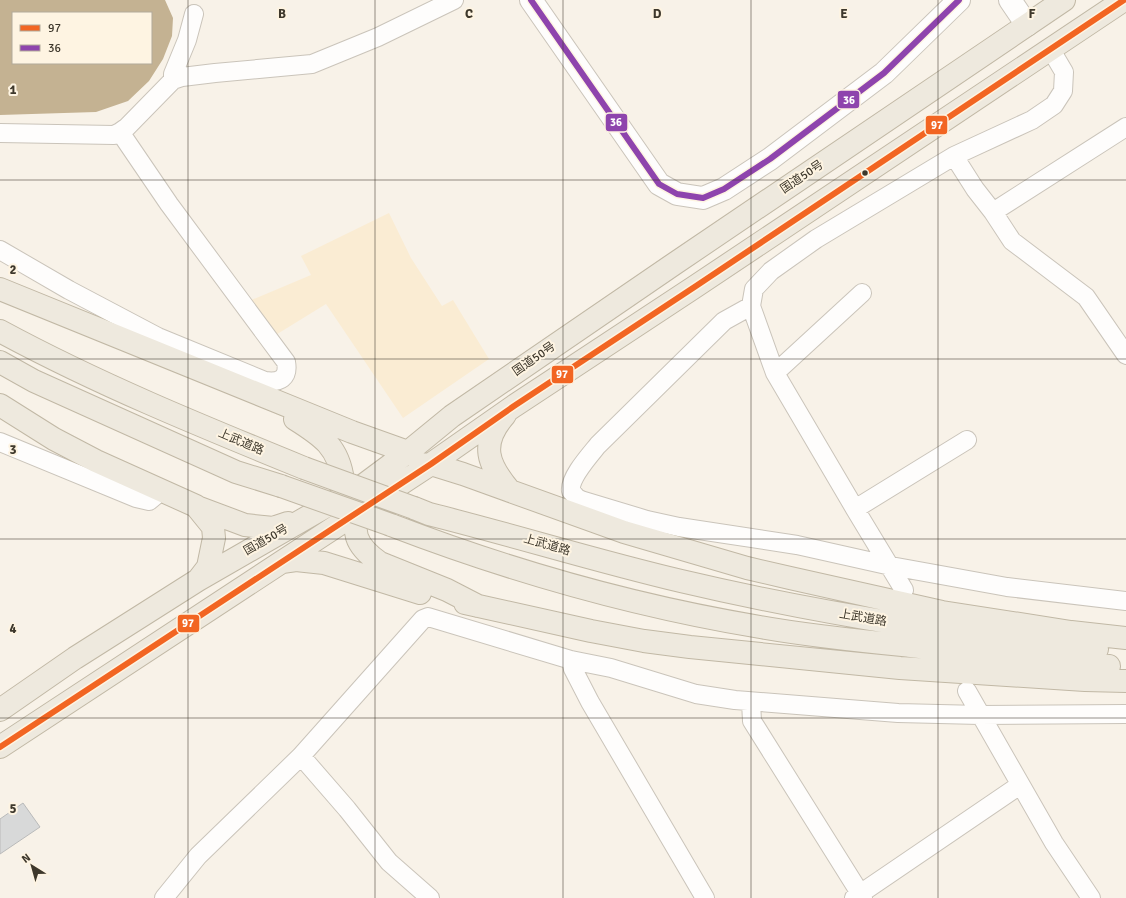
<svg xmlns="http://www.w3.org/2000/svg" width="1126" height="898" viewBox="0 0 1126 898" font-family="Signika,'Noto Sans JP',sans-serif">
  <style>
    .built { fill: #faecd3 }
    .water { fill: #c4b292; fill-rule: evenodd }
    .building { fill: #d8d9d9; stroke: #b9baba }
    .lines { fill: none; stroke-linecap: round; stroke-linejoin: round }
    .minor-casing { stroke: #cac4ba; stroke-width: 20 }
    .tertiary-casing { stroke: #cac4ba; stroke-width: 24 }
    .trunk-casing { stroke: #c1b8a5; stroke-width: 24 }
    .minor { stroke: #fefdfc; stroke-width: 18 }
    .tertiary { stroke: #fefdfc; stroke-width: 22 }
    .trunk { stroke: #eee9de; stroke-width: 22 }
    .trunk-bridge-casing { stroke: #c1b8a5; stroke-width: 24; stroke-linecap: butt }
    .trunk-bridge { stroke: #eee9de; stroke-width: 22 }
    .bus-1-casing { stroke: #fef4e2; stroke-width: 9 }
    .bus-2-casing { stroke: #fef4e2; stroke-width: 9 }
    .bus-1 { stroke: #f26522; stroke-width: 6 }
    .bus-2 { stroke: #8e44ad; stroke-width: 6 }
    .grid { fill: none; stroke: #3e382c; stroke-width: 1; stroke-opacity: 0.55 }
    .bus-dot { fill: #3e382c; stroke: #fef4e2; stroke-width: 1.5 }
    .labels { text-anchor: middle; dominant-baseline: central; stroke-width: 4; stroke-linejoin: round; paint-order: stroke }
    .street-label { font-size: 12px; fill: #3e382c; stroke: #fef4e2 }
    .grid-label { font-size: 13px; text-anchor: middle; font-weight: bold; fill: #3e382c; stroke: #fef4e2; stroke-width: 4; stroke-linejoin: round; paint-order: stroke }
    .line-badge { stroke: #fef4e2; stroke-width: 1.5 }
    .badge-label { font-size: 11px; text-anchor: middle; font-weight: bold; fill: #fff }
  </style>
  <rect width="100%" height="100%" fill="#f8f2e8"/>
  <path class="built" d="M 389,213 L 411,258 L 442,306 L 453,300 L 489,359 L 403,418 L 326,304 L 274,336 L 249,301 L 311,275 L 301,256 Z"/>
  <path class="water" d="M 0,0 L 165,0 L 173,18 L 172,36 L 163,59 L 149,81 L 128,101 L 96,112 L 0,115 ZM 13,13 L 151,13 L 151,63 L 13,63 Z"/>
  <path class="building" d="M 23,803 L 40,827 L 0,854 L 0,819 Z"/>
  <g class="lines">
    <defs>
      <path id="minor" d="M 173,80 L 173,74 L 187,40 L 194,14
        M 1126,127 L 993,212 L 1012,241 L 1086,297 L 1126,355
        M 0,133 L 114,135 L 120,132 L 127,127 L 173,80 L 182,77 L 215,73 L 312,64 L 378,37 L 454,0
        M 954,156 L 975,189 L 993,212
        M 0,250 L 69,290 L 158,337 L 265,381 C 280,383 289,378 286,362 L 169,204 L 120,132
        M 751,306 L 724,321 L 598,445 C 590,455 569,478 571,491 L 577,498 L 581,500 L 647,520 L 679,527 L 797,545 L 891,566 L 1007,587 L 1126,601
        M 775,373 L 862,293
        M 0,442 L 136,498 L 149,501 L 155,496 L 157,489
        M 855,509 L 967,440
        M 904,590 L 855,509 L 775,373 L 751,306 L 754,289 L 771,271 L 816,239 L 954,156 L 1032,120 L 1054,105 L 1063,91 L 1064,72 L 1051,50
        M 571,660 L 573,669 L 590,702 L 705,898
        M 967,691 L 1054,843 L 1091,898
        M 751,702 L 752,721 L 863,898
        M 301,756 L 347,809 L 389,862 L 430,898
        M 164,898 L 198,856 L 301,756 L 423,619 L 428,617 L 571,660 L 611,668 L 696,694 L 735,700 L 898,713 L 980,715 L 1126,714
        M 854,898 L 1020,785"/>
      <path id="tertiary" d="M 531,0 L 659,184 L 677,194 L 703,198 L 724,189 L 770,159 L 884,73 L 959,0
        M 1010,0 L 1027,25"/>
      <path id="trunk" d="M 0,289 L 352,432 L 408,452
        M 0,331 C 98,384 201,426 304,468
        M 0,362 L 34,381 L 236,472 L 281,486
        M 0,405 L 54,439 L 96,461 L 196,506 L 213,527 L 214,538 L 208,567 L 198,580
        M 505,415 C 479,444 488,465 510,491
        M 295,419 C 322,436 339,447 343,481 C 344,487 345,493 343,500
        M 420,465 L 431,464 L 463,474 L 624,532 L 747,568 L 790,578 L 942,612 L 1071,632 L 1126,638
        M 358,502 C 353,533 353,544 380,563 L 447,590 L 478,606
        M 197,507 L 245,525 L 273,528 L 288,523
        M 414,508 L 429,514 C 513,535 596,561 681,581 C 753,598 826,612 900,624 C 965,634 1031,644 1097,649
        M 391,525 C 511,571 634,606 760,627 C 810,636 861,641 911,646 C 977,654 1043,661 1109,666
        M 282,562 L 296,560 L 324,563 L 420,593
        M 465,603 L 591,631 L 644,641 L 690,647 L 900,668 L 1085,680 L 1126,681
        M 0,710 L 75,658 L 198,580 L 365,484 L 408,452 L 452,416 L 674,264 L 1064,0
        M 0,747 L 431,464 L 514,406 L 696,286 L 1124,0"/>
    </defs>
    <use href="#minor" class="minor-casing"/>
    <use href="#tertiary" class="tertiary-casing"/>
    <use href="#trunk" class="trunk-casing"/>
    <use href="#minor" class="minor"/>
    <use href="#tertiary" class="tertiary"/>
    <use href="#trunk" class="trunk"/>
    <defs>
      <path id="trunk-bridge" d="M 304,468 L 414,508
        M 281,486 L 391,525"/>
    </defs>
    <use href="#trunk-bridge" class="trunk-bridge-casing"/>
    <use href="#trunk-bridge" class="trunk-bridge"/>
    <defs>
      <path id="bus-1" d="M 0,747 L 431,464 L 514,406 L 696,286 L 1124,0"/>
      <path id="bus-2" d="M 531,0 L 659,184 L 677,194 L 703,198 L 724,189 L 770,159 L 884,73 L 959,0"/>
    </defs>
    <use href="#bus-1" class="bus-1-casing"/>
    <use href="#bus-2" class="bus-2-casing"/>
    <use href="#bus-1" class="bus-1"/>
    <use href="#bus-2" class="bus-2"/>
  </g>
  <path class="grid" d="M 188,0 L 188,898M 375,0 L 375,898M 563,0 L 563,898M 751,0 L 751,898M 938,0 L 938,898M 0,180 L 1126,180M 0,359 L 1126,359M 0,539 L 1126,539M 0,718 L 1126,718"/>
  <circle class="bus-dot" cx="865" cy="173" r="3.5"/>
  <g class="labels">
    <g class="street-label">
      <text transform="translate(802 177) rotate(-34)">国道50号</text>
      <text transform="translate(534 359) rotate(-35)">国道50号</text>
      <text transform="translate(241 442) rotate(23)">上武道路</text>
      <text transform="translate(266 540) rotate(-30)">国道50号</text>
      <text transform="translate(547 545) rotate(16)">上武道路</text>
      <text transform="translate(863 618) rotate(10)">上武道路</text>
    </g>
  </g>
  <g class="grid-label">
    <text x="282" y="18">B</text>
    <text x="469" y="18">C</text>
    <text x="657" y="18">D</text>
    <text x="844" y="18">E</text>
    <text x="1032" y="18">F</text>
    <text x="13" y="94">1</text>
    <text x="13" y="274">2</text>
    <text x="13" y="454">3</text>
    <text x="13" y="633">4</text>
    <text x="13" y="813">5</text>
  </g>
  <g class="line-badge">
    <rect x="837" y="90" width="23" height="19" rx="4" fill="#8e44ad"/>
    <rect x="605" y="113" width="23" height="19" rx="4" fill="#8e44ad"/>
    <rect x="925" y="115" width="23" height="20" rx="4" fill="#f26522"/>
    <rect x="551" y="365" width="23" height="19" rx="4" fill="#f26522"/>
    <rect x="177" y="614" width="23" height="19" rx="4" fill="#f26522"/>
  </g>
  <g class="badge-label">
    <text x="849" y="104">36</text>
    <text x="616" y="126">36</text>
    <text x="937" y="129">97</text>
    <text x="562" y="378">97</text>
    <text x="188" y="627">97</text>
  </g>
  <rect x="12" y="12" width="140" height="52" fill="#fef4e2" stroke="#b1a999"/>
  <rect x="20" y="25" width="20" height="6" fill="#f26522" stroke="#b1a999"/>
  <text x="48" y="32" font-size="12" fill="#3e382c">97</text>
  <rect x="20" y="45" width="20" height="6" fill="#8e44ad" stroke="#b1a999"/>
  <text x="48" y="52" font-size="12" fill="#3e382c">36</text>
  <g transform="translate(32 866) rotate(323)" stroke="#fef4e2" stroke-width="3" paint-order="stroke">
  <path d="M0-3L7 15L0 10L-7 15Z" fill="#3e382c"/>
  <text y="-6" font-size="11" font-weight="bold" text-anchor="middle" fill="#3e382c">N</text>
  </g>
</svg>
